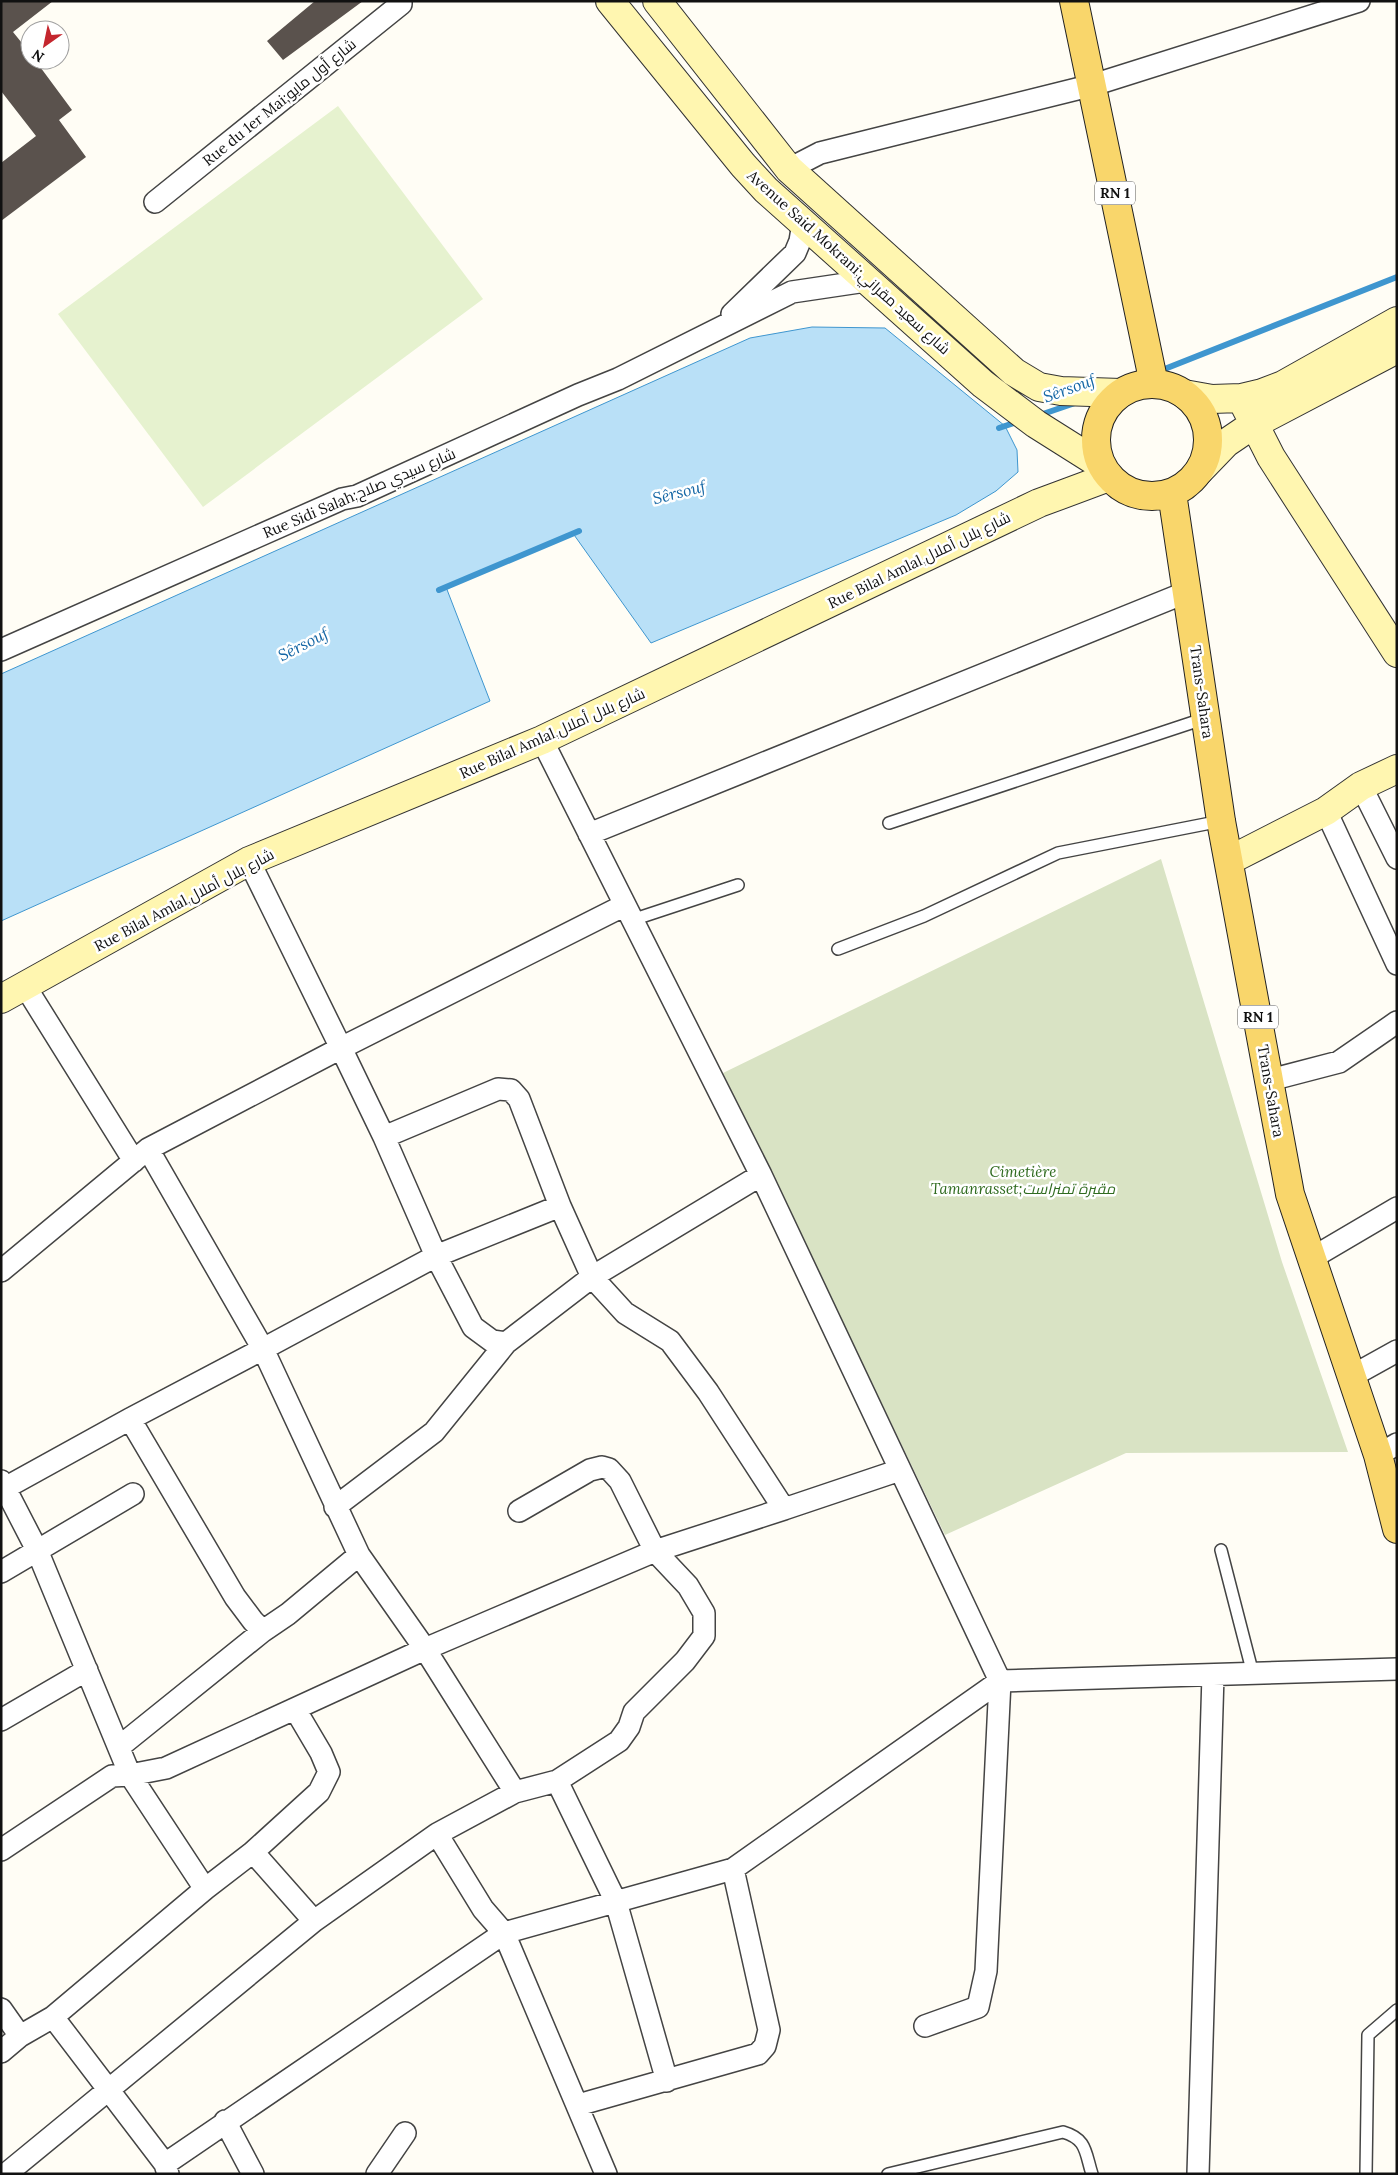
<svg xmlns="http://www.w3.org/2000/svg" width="1398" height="2175" viewBox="0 0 1398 2175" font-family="Lora,Cairo,serif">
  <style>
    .cemetery { fill: #d9e3c4 }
    .pitch { fill: #e6f2cf }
    .water { fill: #b9e0f7; stroke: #3f96cf }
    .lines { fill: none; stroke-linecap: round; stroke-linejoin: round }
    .stream { stroke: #3f96cf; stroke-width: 6 }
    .building { fill: #5a524d }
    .lane-casing { stroke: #444; stroke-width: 14 }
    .street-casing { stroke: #444; stroke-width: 24 }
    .secondary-casing { stroke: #333; stroke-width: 30 }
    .primary-casing { stroke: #222; stroke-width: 30 }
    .lane { stroke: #fff; stroke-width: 11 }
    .street { stroke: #fff; stroke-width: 21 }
    .secondary { stroke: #fff6b0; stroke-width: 28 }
    .primary { stroke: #f9d66b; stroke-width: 28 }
    .labels { text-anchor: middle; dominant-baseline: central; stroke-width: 5; stroke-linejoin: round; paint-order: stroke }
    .shield { fill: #fff; stroke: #585858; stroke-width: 1 }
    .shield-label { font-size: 14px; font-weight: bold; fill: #111 }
    .street-label { font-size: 15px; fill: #111; stroke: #fff }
    .park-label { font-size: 15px; font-style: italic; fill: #2f6b1f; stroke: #fff }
    .water-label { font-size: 16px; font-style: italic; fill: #1768a6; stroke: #fff }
  </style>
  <rect width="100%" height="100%" fill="#fffdf5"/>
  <path class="cemetery" d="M 1161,859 L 1282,1262 L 1348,1452 L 1126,1453 L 945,1535 L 723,1073 Z"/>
  <path class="pitch" d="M 338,106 L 483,299 L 203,507 L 58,314 Z"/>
  <path class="water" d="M 812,327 L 885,328 L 1005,426 L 1017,450 L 1018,472 L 996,491 L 956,515 L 651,643 L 572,532 L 446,587 L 490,701 L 1,921 L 1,674 L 750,338 Z"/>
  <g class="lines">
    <path class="stream" d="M 1157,372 L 1397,277
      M 1122,385 L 1145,377
      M 1037,416 L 1075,403
      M 999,428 L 1020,421
      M 439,590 L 579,531"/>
  </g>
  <path class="building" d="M 1,1 L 53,1 L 13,32 L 30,53 L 30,60 L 35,60 L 72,110 L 59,120 L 86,157 L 1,221 L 1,163 L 36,136 L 1,91 Z
    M 315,1 L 363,1 L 283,60 L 267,41 Z"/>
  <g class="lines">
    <defs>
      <path id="lane" d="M 889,823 L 1206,718
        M 632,920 L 738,885
        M 838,949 L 924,916 L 1058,853 L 1221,821
        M 1221,1550 L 1253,1674
        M 888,2174 L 1063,2132 C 1087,2139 1085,2152 1092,2174
        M 1366,2174 L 1368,2035 L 1397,2010"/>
      <path id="street" d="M 789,169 L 820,153 L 1093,85 L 1359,1
        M 155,202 L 401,4 L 401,1
        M 732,314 L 795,253 L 800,241 L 803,223
        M 1,650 L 342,499 L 357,496 L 578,395 L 618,379 L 792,292 L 866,281
        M 542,740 L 761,1175 L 1000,1681 L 1397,1669
        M 1361,786 L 1397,858
        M 1326,811 L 1397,964
        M 589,834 L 1187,592
        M 249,861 L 341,1048 L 625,905
        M 25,986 L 134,1161
        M 1270,1080 L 1339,1062 L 1397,1022
        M 384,1137 L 498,1089 L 511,1090 L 519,1099 L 560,1206 L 592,1277 L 625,1313 L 670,1341 L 708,1392 L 784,1509 L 900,1470
        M 560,1206 L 436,1256 L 473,1327 L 492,1341 L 506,1343 L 592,1277 L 761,1175
        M 1312,1258 L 1397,1208
        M 1,1271 L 148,1149 L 341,1048 L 384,1137 L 436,1256 L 263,1349 L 359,1555 L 425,1649 L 655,1551 L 784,1509
        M 1352,1376 L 1397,1351
        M 130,1419 L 235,1597 L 253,1621 L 263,1631 L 288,1614 L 359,1555
        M 1378,1455 L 1397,1444
        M 1,1481 L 5,1488 L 130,1419 L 263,1349 L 148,1149
        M 1,1491 L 5,1488 L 37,1550 L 130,1775 L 166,1768 L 425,1649 L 515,1792
        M 335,1507 L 434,1432 L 506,1343
        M 519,1511 L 590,1470 L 602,1467 L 609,1469 L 620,1481 L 655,1551 L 688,1586 L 704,1613 L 704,1636 L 685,1661 L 634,1712 L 629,1727 L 619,1741 L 557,1781
        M 1,1572 L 133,1494
        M 1,1720 L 87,1670
        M 119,1747 L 263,1631
        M 437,1834 L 515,1792 L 557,1781 L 616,1902 L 667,2081
        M 1,1850 L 112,1776 L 130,1775 L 205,1889 L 53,2017 L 20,2036
        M 253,1852 L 319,1792 L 329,1772 L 321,1753 L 295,1709
        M 205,1889 L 253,1852 L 314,1921 L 437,1834 L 483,1909 L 504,1933 L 606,2174
        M 1,2009 L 20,2036 L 1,2052
        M 53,2017 L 165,2164 L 168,2174
        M 578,2105 L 758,2054 L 765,2046 L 769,2030 L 733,1869
        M 225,2121 L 253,2174
        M 165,2164 L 504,1933 L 733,1869 L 1000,1681 L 986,1971 L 978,2007 L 925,2026
        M 6,2174 L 314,1921
        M 377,2174 L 405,2133
        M 1198,2174 L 1213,1675"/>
      <path id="secondary" d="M 610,1 L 743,165 L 766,190 L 983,384 L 1036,424 L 1101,465
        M 657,1 L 789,169 L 1014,372 L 1039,387 L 1061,391 L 1121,393
        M 1184,394 L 1212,399 L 1241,398 L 1262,393 L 1283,385 L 1397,321
        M 1241,398 L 1271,457 L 1397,653
        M 1199,471 L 1226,443 L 1254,424 L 1397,349
        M 1230,860 L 1326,811 L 1361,786 L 1397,769
        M 1,999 L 249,861 L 542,740 L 1039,503 L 1109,477"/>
      <path id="primary" d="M 1074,1 L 1154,384
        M1096 440a56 56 0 1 1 112 0a56 56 0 1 1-112 0Z
        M 1172,493 L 1221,821 L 1290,1194 L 1378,1455 L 1397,1529"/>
    </defs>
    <use href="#lane" class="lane-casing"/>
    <use href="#street" class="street-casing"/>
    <use href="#secondary" class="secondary-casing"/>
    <use href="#primary" class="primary-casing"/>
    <use href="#lane" class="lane"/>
    <use href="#street" class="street"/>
    <use href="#secondary" class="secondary"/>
    <use href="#primary" class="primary"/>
  </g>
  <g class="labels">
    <g class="shield">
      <rect x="1095" y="181.5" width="40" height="23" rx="4"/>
      <rect x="1238" y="1005.5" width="40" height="23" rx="4"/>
    </g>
    <g class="shield-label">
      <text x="1115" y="193">RN 1</text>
      <text x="1258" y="1017">RN 1</text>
    </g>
    <g class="street-label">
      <text transform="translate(279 102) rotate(-39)">Rue du 1er Mai;شارع أول مايو</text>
      <text transform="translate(849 262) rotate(42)">Avenue Said Mokrani;شارع سعيد مقراني</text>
      <text transform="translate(359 493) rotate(-23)">Rue Sidi Salah;شارع سيدي صلاح</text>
      <text transform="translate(919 560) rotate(-26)">Rue Bilal Amlal,شارع بلال أملال</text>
      <text transform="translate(1202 692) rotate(82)">Trans-Sahara</text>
      <text transform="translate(552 733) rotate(-24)">Rue Bilal Amlal,شارع بلال أملال</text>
      <text transform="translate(184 900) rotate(-28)">Rue Bilal Amlal,شارع بلال أملال</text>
      <text transform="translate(1271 1091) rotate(80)">Trans-Sahara</text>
    </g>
    <g class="park-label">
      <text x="1023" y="1171">Cimetière<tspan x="1023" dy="17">Tamanrasset;مقبرة تمنراست</tspan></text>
    </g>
    <g class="water-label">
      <text transform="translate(1069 388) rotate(-20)">Sêrsouf</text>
      <text transform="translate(679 492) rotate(-14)">Sêrsouf</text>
      <text transform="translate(303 644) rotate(-27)">Sêrsouf</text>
    </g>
  </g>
  <rect width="1398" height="2175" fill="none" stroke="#111111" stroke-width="5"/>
  <g transform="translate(45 45) rotate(213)"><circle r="24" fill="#ffffff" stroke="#a0a0a0"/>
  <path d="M0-4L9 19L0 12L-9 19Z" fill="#c4262e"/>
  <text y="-8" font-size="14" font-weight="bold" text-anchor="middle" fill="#111111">N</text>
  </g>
</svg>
